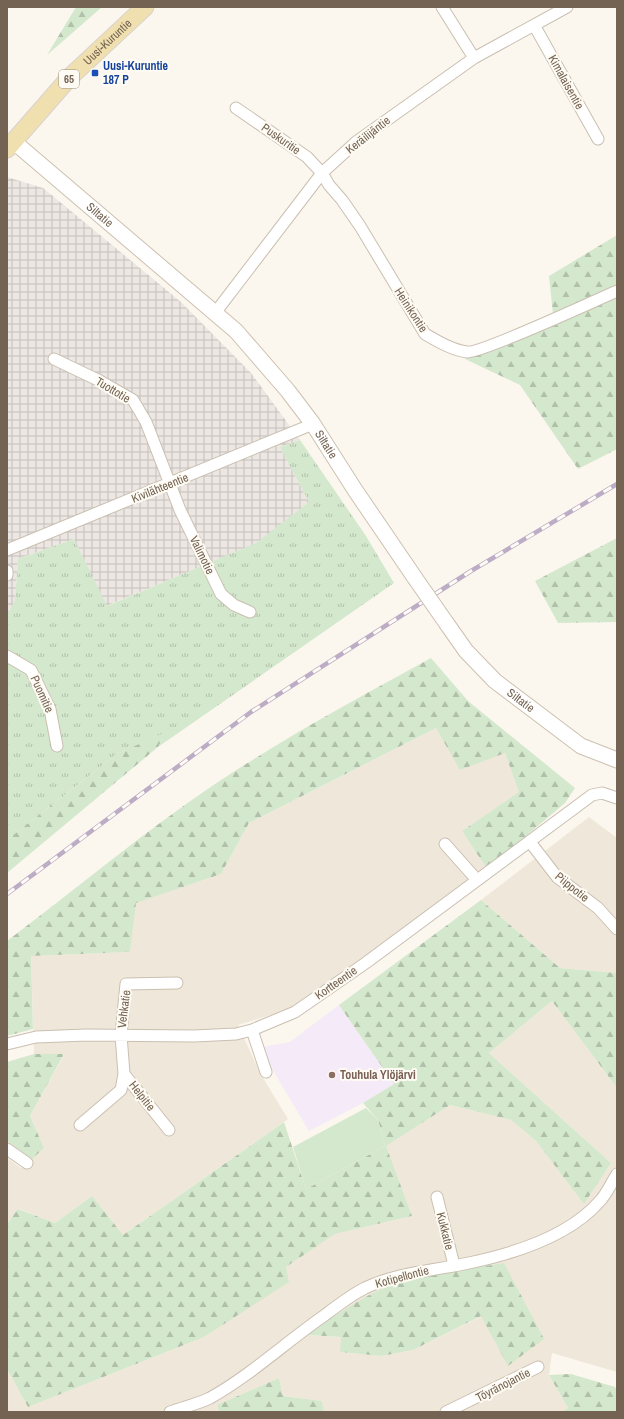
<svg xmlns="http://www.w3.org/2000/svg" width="624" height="1419" viewBox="0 0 624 1419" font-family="'Archivo Narrow',sans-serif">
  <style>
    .residential { fill: #efe8da; fill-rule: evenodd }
    .industrial { fill: url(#industrial-grid) }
    .education { fill: #f4eaf8 }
    .grass { fill: url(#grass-tufts) }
    .forest { fill: url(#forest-firs) }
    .garden { fill: #d4e8cd }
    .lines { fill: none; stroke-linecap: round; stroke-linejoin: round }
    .street-casing { stroke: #cabfb1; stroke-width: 13 }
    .secondary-casing { stroke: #cdc0b0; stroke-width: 17 }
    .primary-casing { stroke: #d8d3cf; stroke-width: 19 }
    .street { stroke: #fff; stroke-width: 11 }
    .secondary { stroke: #fff; stroke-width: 15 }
    .primary { stroke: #f1e0af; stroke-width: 17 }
    .rail-casing { stroke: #bcacc5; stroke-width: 4.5 }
    .rail { stroke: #fefbf4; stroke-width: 3; stroke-dasharray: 9; stroke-linecap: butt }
    .secondary-bridge-casing { stroke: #cdc0b0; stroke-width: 17; stroke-linecap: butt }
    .secondary-bridge { stroke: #fff; stroke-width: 15 }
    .transit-dot { fill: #1a4fb4; stroke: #fefbf4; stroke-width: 1.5 }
    .education-dot { fill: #8d6e63; stroke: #fefbf4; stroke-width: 1.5 }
    .labels { text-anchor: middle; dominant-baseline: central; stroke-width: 4; stroke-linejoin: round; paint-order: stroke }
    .shield { fill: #fefbf4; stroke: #9d9183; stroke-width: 1 }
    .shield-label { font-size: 11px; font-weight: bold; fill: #746352 }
    .street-label { font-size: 12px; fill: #746352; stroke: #fefbf4 }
    .transit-label { font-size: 12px; font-weight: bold; fill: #164399; stroke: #fefbf4; text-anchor: start }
    .education-label { font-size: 12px; font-weight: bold; fill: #785e54; stroke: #fefbf4; text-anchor: start }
  </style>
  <defs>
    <pattern id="industrial-grid" width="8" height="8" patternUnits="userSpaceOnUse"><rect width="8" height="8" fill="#ece7e2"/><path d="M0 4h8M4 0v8" fill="none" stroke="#c4bfba"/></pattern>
    <pattern id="grass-tufts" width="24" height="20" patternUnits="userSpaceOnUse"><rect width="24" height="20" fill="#d4e8cd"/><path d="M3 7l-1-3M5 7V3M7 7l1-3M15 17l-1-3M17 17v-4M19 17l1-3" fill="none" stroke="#b1c0a9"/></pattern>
    <pattern id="forest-firs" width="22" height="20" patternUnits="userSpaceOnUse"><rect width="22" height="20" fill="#d4e8cd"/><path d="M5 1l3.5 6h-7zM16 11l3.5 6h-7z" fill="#b1c0a9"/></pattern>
  </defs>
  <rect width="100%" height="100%" fill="#fbf7ee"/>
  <path class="residential" d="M 436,728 L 505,753 L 520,792 L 462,831 L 487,869 L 294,1008 L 238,1025 L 260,1073 L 288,1119 L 123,1235 L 92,1196 L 55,1223 L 19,1209 L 7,1224 L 7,1158 L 21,1168 L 44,1148 L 30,1116 L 64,1055 L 34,1054 L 31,956 L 130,952 L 135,903 L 221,874 L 249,823 Z
    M 589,817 L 617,838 L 617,973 L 560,968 L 481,900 Z
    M 552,1001 L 617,1088 L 617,1372 L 552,1353 L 549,1375 L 568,1408 L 561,1412 L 324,1412 L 322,1401 L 283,1396 L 279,1378 L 217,1405 L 219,1412 L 7,1412 L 7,1369 L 28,1407 L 204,1337 L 244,1310 L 286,1267 L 335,1234 L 412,1216 L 385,1146 L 450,1105 L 511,1120 L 536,1141 L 584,1203 L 611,1163 L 489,1053 ZM 473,1269 L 482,1316 L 413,1350 L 383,1356 L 341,1352 L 341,1337 L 308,1335 L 440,1273 Z"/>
  <path class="industrial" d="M 7,177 L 43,188 L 181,302 L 251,373 L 300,440 L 280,447 L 309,502 L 257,543 L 106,606 L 74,539 L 18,559 L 15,600 L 7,615 Z"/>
  <path class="education" d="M 339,1005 L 394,1084 L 363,1103 L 309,1131 L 271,1067 L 262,1047 L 290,1042 Z"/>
  <path class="grass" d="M 300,440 L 366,536 L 394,583 L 158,747 L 165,733 L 117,754 L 7,840 L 7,615 L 15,600 L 18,559 L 74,539 L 107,606 L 256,543 L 309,502 L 280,447 Z"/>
  <path class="forest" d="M 76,7 L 102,7 L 47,55 Z
    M 617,235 L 617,286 L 613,288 L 617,303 L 617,449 L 578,469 L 520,385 L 465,359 L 554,324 L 549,276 Z
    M 617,538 L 617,622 L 558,623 L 535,581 Z
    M 431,658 L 468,701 L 575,788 L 565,803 L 487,869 L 462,831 L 519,792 L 505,753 L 460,770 L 436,728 L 249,823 L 221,874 L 136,903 L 130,952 L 31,956 L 33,1029 L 7,1036 L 7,941 C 76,889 142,833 215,784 C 284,738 358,698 431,658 Z
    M 166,732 L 158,747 L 7,873 L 7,840 L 117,754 Z
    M 481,900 L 560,968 L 617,973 L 617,1088 L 552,1001 L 489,1053 L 611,1163 L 584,1204 L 536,1141 L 511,1120 L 450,1105 L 386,1146 L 412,1216 L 335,1234 L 286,1267 L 289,1282 L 204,1337 L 28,1407 L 7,1369 L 7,1224 L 18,1209 L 55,1223 L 92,1196 L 123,1235 L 284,1122 L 306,1189 L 385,1146 L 378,1120 L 363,1103 L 394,1084 L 339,1005 Z
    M 34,1054 L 64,1054 L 30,1116 L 44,1148 L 32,1159 L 7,1141 L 7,1062 Z
    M 504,1263 L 544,1339 L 508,1366 L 481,1316 L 413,1350 L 382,1356 L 340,1352 L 341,1337 L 308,1335 C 340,1312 372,1289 410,1279 C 440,1270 473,1269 504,1263 Z
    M 571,1374 L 615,1387 L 617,1390 L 617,1412 L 561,1412 L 568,1408 L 549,1375 Z
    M 279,1378 L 283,1396 L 322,1401 L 324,1412 L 219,1412 L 217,1405 Z"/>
  <path class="garden" d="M 366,1108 L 378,1120 L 385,1146 L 306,1189 L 293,1147 Z"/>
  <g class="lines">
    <defs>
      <path id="street" d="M 442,7 L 474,58
        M 534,25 L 598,139
        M 236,108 L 307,157 L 322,173 L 329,185 L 342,200 L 360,226 L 425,334 C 437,341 452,350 467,352 C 479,354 597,300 617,291
        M 215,313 L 322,173 L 356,142 L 474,58 L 567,7
        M 54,359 L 98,380 L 133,400 L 146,422 L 180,510 L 221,594 L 234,605 L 250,612
        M 7,550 L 313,424
        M 7,571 L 7,575
        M 7,656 L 31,670 L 50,709 L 57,746
        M 530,842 L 557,877 L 598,908 L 617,929
        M 445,844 L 477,880
        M 252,1030 L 266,1072
        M 7,1044 L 36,1037 L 86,1035 L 194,1036 L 236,1034 L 252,1030 L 295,1012 L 367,962 L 592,795 L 602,793 L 617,798
        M 80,1125 L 121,1090 L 124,1074
        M 169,1130 L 124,1074 L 121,1035 L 126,984 L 177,983
        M 7,1149 L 27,1163
        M 437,1197 L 454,1265
        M 170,1412 C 183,1407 198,1404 210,1398 C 251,1375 286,1342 325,1315 C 338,1305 351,1295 365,1288 C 397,1273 430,1271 464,1264 C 509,1255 568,1237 599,1202 C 607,1194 611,1183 617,1174
        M 446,1412 L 538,1367"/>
      <g id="secondary">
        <path id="s1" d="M 13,141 L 236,331 L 288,391 L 313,424 L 355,490 L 415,578"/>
        <path id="s2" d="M 447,624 L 466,651 L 495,681 L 581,746 L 617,760"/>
      </g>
      <g id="primary">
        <path id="s3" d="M 7,149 L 70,77 L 145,7"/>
      </g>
    </defs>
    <use href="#street" class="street-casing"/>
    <use href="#secondary" class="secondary-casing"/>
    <use href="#primary" class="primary-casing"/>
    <use href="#street" class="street"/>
    <use href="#secondary" class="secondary"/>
    <use href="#primary" class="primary"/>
    <defs>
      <path id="rail" d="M 7,894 L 251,712 L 471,571 L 617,484"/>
    </defs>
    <use href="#rail" class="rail-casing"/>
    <use href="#rail" class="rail"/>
    <defs>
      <path id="secondary-bridge" d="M 415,578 L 447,624"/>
    </defs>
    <use href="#secondary-bridge" class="secondary-bridge-casing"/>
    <use href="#secondary-bridge" class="secondary-bridge"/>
  </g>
  <rect class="transit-dot" x="91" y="69" width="8" height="8" rx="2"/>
  <circle class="education-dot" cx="332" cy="1075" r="4"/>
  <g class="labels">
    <rect class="shield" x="59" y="70" width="20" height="18" rx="3"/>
    <g class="shield-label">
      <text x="69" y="79">65</text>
    </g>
    <g class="street-label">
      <text stroke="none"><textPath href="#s3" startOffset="147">Uusi-Kuruntie</textPath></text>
      <text transform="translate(566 82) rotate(61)">Kimalaisentie</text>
      <text transform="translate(368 135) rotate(-38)">Keräilijäntie</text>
      <text transform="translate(281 139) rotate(35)">Puskuritie</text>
      <text stroke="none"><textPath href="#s1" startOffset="114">Siltatie</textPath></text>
      <text transform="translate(411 310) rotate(57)">Heinikontie</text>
      <text transform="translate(113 390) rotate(31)">Tuottotie</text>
      <text stroke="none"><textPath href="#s1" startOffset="438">Siltatie</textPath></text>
      <text transform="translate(160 488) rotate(-22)">Kivilähteentie</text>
      <text transform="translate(202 555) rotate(64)">Valimotie</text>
      <text transform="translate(42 694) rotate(66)">Puomitie</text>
      <text stroke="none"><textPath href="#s2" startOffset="107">Siltatie</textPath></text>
      <text transform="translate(572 887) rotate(39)">Piippotie</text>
      <text transform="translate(336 983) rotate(-35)">Kortteentie</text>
      <text transform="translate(124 1009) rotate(-83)">Vehkatie</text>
      <text transform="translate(142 1096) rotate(52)">Helpitie</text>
      <text transform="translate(445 1231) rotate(76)">Kukkatie</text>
      <text transform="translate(402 1277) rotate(-15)">Kotipellontie</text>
      <text transform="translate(503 1385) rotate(-27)">Töyränojantie</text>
    </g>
    <g class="transit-label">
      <text x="103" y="66">Uusi-Kuruntie<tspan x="103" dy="14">187 P</tspan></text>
    </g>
    <g class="education-label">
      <text x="340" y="1075">Touhula Ylöjärvi</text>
    </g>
  </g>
  <rect width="624" height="1419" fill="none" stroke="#746352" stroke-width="16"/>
</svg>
